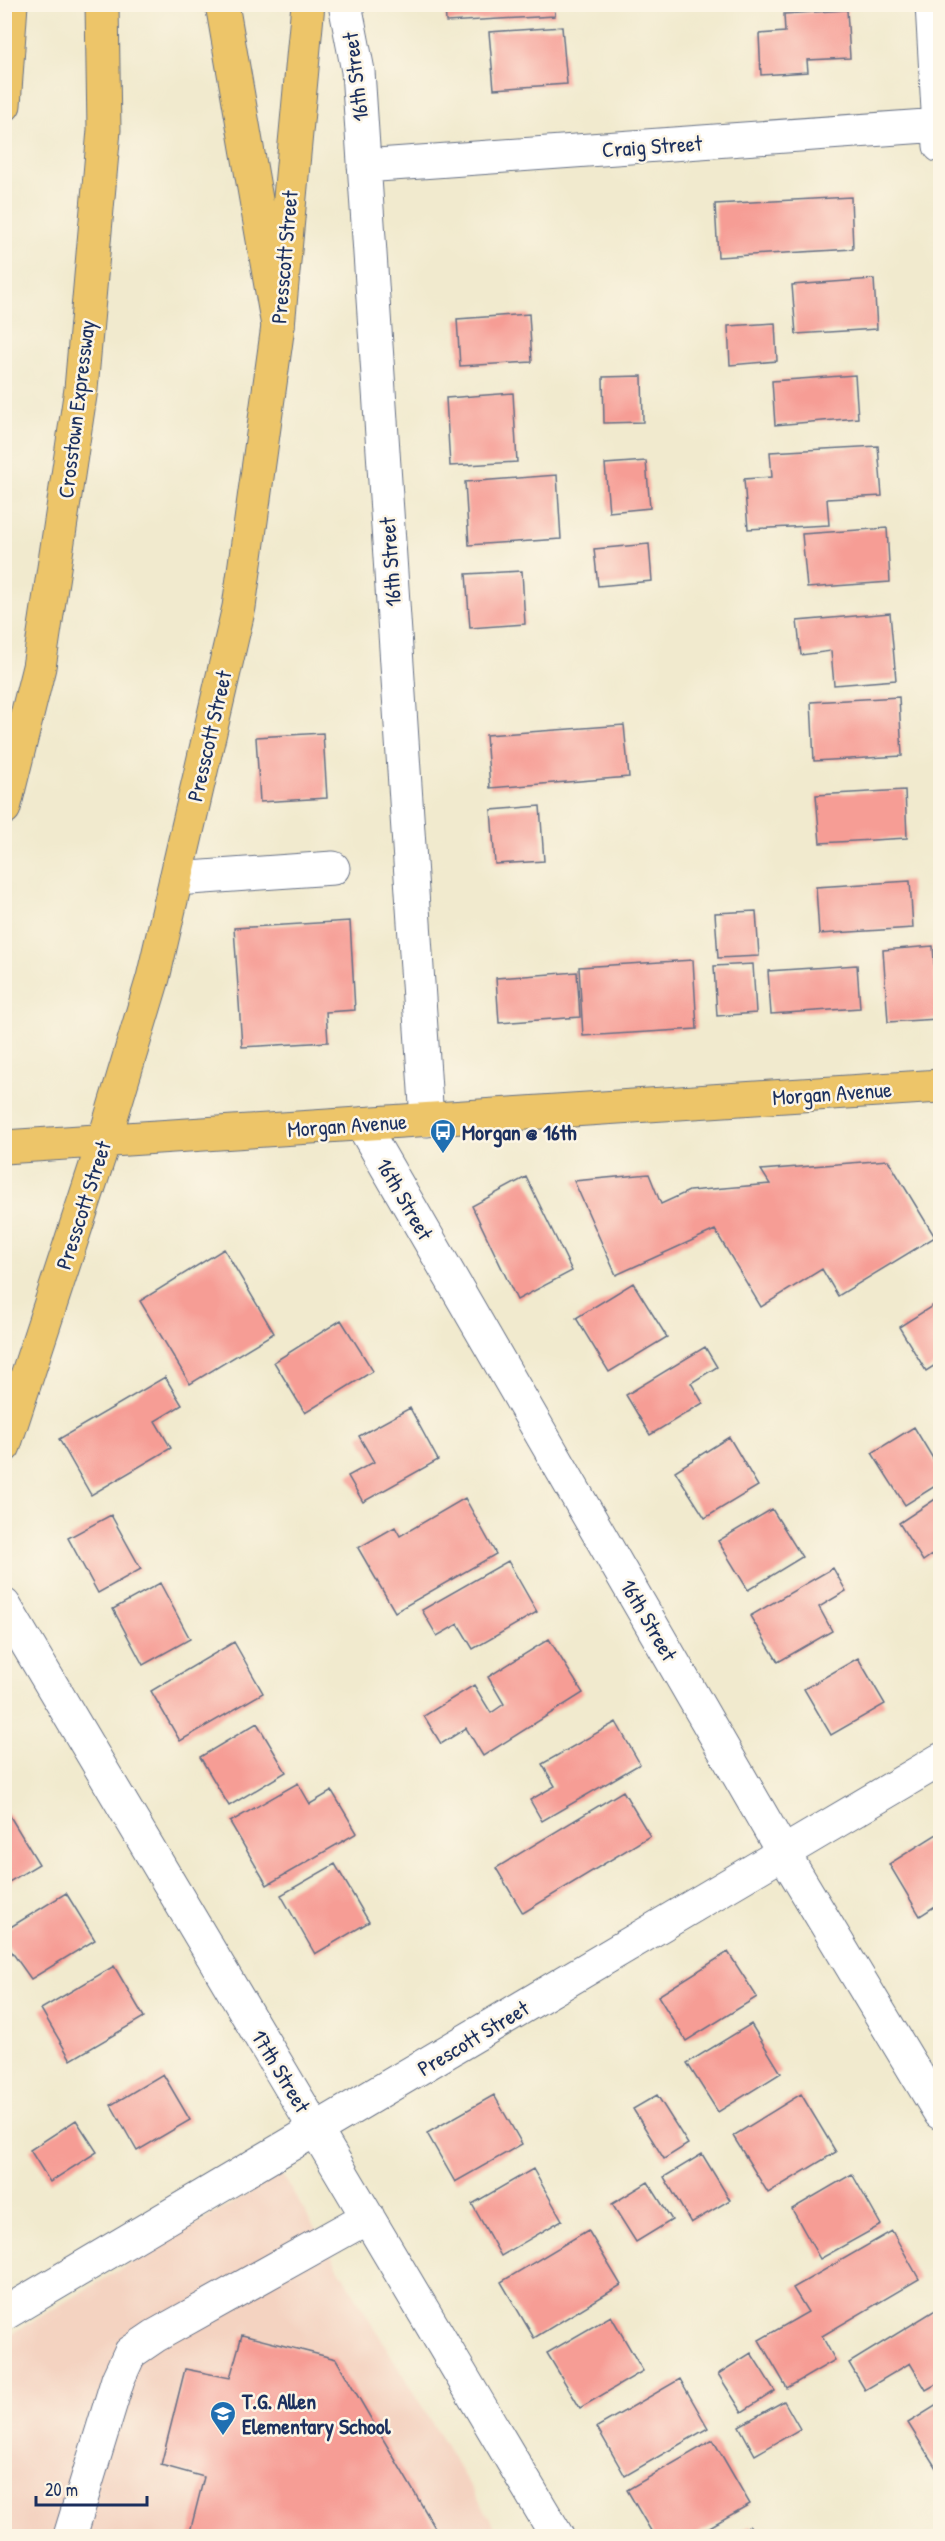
<svg xmlns="http://www.w3.org/2000/svg" width="945" height="2541" viewBox="0 0 945 2541" font-family="'Patrick Hand',sans-serif">
  <style>
    .built { fill: #f4d3c1 }
    .building { fill: #f69d95 }
    .lines { fill: none; stroke-linecap: round; stroke-linejoin: round }
    .minor-casing { stroke: #667085; stroke-width: 35 }
    .major-casing { stroke: #667085; stroke-width: 35 }
    .highway-casing { stroke: #667085; stroke-width: 35 }
    .minor { stroke: #fff; stroke-width: 33 }
    .major { stroke: #edc569; stroke-width: 33 }
    .highway { stroke: #edc569; stroke-width: 33 }
    .labels { text-anchor: middle; dominant-baseline: central; stroke-width: 5; stroke-linejoin: round; paint-order: stroke }
    .street-label { font-size: 22px; fill: #1b2f5e; stroke: #fcf5e5 }
    .poi-label { font-size: 22px; font-weight: bold; fill: #1b2f5e; stroke: #fcf5e5; text-anchor: start }
  </style>
  <rect width="100%" height="100%" fill="#fcf5e5"/>
  <filter id="ink" filterUnits="userSpaceOnUse"><feTurbulence type="fractalNoise" baseFrequency=".0167" numOctaves="2"/><feDisplacementMap in="SourceGraphic" scale="12" xChannelSelector="R" yChannelSelector="G"/><feConvolveMatrix kernelMatrix="1 2 1 2 8 2 1 2 1" color-interpolation-filters="sRGB"/></filter>
  <filter id="wash" filterUnits="userSpaceOnUse"><feTurbulence type="fractalNoise" baseFrequency=".008" numOctaves="4" result="noise"/><feDisplacementMap in="SourceGraphic" scale="24" xChannelSelector="R" yChannelSelector="G"/><feGaussianBlur stdDeviation="1.35" result="paint"/><feColorMatrix in="noise" values="0 0 0 0 0 0 0 0 0 0 0 0 0 0 0 0 0 1.4 0 .05"/><feComposite in="paint" operator="in"/></filter>
  <g filter="url(#wash)">
    <rect width="100%" height="100%" fill="#f1eace"/>
    <path class="built" d="M 282,2174 L 500,2536 L 5,2536 L 4,2338 Z"/>
    <g id="blocks">
      <path class="building" d="M 445,4 L 554,4 L 555,16 L 446,22 Z
        M 847,10 L 850,58 L 807,60 L 808,72 L 761,75 L 759,34 L 785,32 L 784,14 Z
        M 562,27 L 567,84 L 494,89 L 489,32 Z
        M 851,197 L 853,249 L 718,257 L 715,204 Z
        M 874,279 L 877,329 L 796,334 L 792,285 Z
        M 529,314 L 532,362 L 460,366 L 457,319 Z
        M 775,323 L 777,361 L 730,365 L 728,326 Z
        M 855,375 L 858,418 L 775,425 L 772,381 Z
        M 642,376 L 643,422 L 604,423 L 603,377 Z
        M 513,393 L 517,462 L 450,466 L 446,398 Z
        M 878,446 L 882,496 L 827,499 L 829,525 L 748,529 L 744,479 L 772,477 L 770,452 Z
        M 646,461 L 650,508 L 609,512 L 605,464 Z
        M 557,475 L 561,539 L 469,545 L 465,482 Z
        M 887,528 L 890,582 L 807,588 L 802,534 Z
        M 649,544 L 652,581 L 598,586 L 594,549 Z
        M 522,571 L 525,624 L 470,628 L 466,574 Z
        M 890,613 L 896,680 L 834,685 L 831,651 L 801,655 L 797,621 Z
        M 899,697 L 902,756 L 814,761 L 811,702 Z
        M 624,725 L 629,777 L 490,788 L 486,735 Z
        M 323,733 L 327,798 L 260,802 L 256,737 Z
        M 905,790 L 907,838 L 820,843 L 816,795 Z
        M 540,806 L 544,861 L 495,864 L 491,810 Z
        M 910,881 L 913,928 L 819,934 L 816,887 Z
        M 756,911 L 759,956 L 718,958 L 715,913 Z
        M 350,921 L 355,1010 L 326,1012 L 328,1042 L 242,1047 L 234,928 Z
        M 933,946 L 938,1019 L 888,1022 L 883,950 Z
        M 693,960 L 697,1029 L 583,1036 L 579,967 Z
        M 753,964 L 756,1013 L 717,1016 L 714,966 Z
        M 857,965 L 860,1008 L 771,1014 L 768,971 Z
        M 577,972 L 580,1017 L 499,1023 L 496,978 Z
        M 888,1160 L 935,1237 L 838,1296 L 822,1269 L 761,1307 L 715,1230 L 616,1275 L 574,1181 L 649,1174 L 661,1204 L 689,1191 L 770,1184 L 761,1170 Z
        M 526,1177 L 572,1271 L 517,1300 L 472,1206 Z
        M 224,1249 L 274,1333 L 190,1384 L 140,1301 Z
        M 633,1283 L 667,1337 L 609,1372 L 576,1318 Z
        M 940,1301 L 940,1362 L 926,1371 L 899,1327 Z
        M 341,1320 L 373,1371 L 305,1413 L 274,1362 Z
        M 705,1347 L 717,1367 L 691,1383 L 703,1403 L 650,1435 L 626,1395 Z
        M 165,1377 L 182,1405 L 155,1421 L 171,1448 L 91,1495 L 59,1439 Z
        M 410,1408 L 438,1460 L 363,1502 L 348,1476 L 374,1462 L 359,1436 Z
        M 914,1427 L 940,1470 L 940,1483 L 905,1505 L 872,1453 Z
        M 729,1437 L 758,1486 L 705,1518 L 675,1471 Z
        M 940,1496 L 940,1549 L 923,1561 L 899,1523 Z
        M 465,1498 L 496,1554 L 395,1612 L 358,1548 L 395,1527 L 400,1536 Z
        M 772,1509 L 802,1557 L 748,1590 L 718,1541 Z
        M 111,1515 L 141,1569 L 98,1593 L 68,1538 Z
        M 508,1561 L 537,1612 L 473,1649 L 458,1624 L 437,1636 L 422,1610 Z
        M 833,1568 L 846,1591 L 819,1607 L 832,1631 L 778,1662 L 750,1616 Z
        M 160,1583 L 190,1639 L 143,1665 L 113,1609 Z
        M 549,1639 L 583,1693 L 483,1756 L 466,1728 L 441,1744 L 424,1716 L 474,1685 L 491,1713 L 504,1704 L 488,1677 Z
        M 234,1642 L 263,1693 L 180,1741 L 151,1691 Z
        M 858,1658 L 885,1704 L 831,1735 L 804,1689 Z
        M 616,1722 L 640,1764 L 542,1821 L 530,1800 L 555,1786 L 542,1764 Z
        M 257,1723 L 286,1772 L 229,1806 L 200,1757 Z
        M 298,1783 L 310,1804 L 332,1791 L 357,1833 L 267,1885 L 230,1822 Z
        M 623,1791 L 650,1836 L 523,1913 L 496,1868 Z
        M 8,1813 L 39,1864 L 4,1885 L 4,1815 Z
        M 940,1832 L 940,1903 L 920,1916 L 889,1864 Z
        M 335,1864 L 369,1922 L 315,1954 L 281,1895 Z
        M 66,1893 L 95,1940 L 31,1979 L 4,1941 L 4,1931 Z
        M 728,1952 L 757,1997 L 686,2041 L 658,1996 Z
        M 114,1966 L 144,2017 L 71,2060 L 41,2009 Z
        M 751,2024 L 781,2073 L 718,2112 L 687,2063 Z
        M 163,2074 L 190,2120 L 137,2151 L 111,2105 Z
        M 801,2094 L 836,2152 L 768,2193 L 733,2136 Z
        M 494,2095 L 522,2144 L 455,2182 L 427,2133 Z
        M 657,2095 L 688,2144 L 664,2159 L 633,2109 Z
        M 76,2120 L 97,2152 L 50,2182 L 30,2150 Z
        M 702,2154 L 730,2200 L 691,2223 L 664,2177 Z
        M 533,2169 L 562,2220 L 501,2256 L 472,2204 Z
        M 852,2174 L 881,2225 L 820,2259 L 792,2209 Z
        M 648,2182 L 672,2220 L 636,2242 L 612,2204 Z
        M 588,2230 L 621,2285 L 534,2338 L 501,2282 Z
        M 892,2231 L 919,2279 L 822,2336 L 835,2360 L 787,2388 L 759,2340 L 808,2312 L 793,2288 Z
        M 937,2309 L 940,2314 L 940,2382 L 926,2390 L 910,2363 L 865,2390 L 849,2363 Z
        M 611,2316 L 643,2371 L 580,2408 L 547,2353 Z
        M 242,2335 L 336,2359 L 440,2536 L 189,2536 L 204,2477 L 161,2465 L 185,2369 L 230,2378 Z
        M 751,2353 L 775,2391 L 742,2412 L 718,2374 Z
        M 680,2379 L 708,2428 L 625,2476 L 597,2427 Z
        M 784,2401 L 800,2429 L 755,2455 L 739,2426 Z
        M 940,2403 L 940,2466 L 936,2468 L 908,2423 Z
        M 713,2440 L 750,2504 L 694,2536 L 654,2536 L 627,2490 Z
        M 750,2526 L 756,2536 L 732,2536 Z"/>
    </g>
  </g>
  <g filter="url(#ink)">
    <use href="#blocks" fill-opacity="0" stroke="#667085" stroke-width="1.5"/>
    <g class="lines">
      <defs>
        <path id="minor" d="M 345,4 L 358,71 L 427,1120
          M 932,4 L 940,146
          M 364,166 L 940,125
          M 176,879 L 333,868
          M 362,1124 L 784,1854 L 940,2113
          M 4,1605 L 557,2536
          M 4,2314 L 940,1760
          M 70,2536 L 118,2379 L 130,2353 L 155,2336 L 368,2217"/>
        <path id="major" d="M 4,1147 L 940,1086
          M 4,1446 L 104,1141 L 153,978 L 239,607 L 278,326 L 308,4"/>
        <path id="highway" d="M 222,4 L 278,326
          M 4,105 L 11,4
          M 4,808 L 39,667 L 81,389 L 104,130 L 102,4"/>
      </defs>
      <use href="#minor" class="minor-casing"/>
      <use href="#major" class="major-casing"/>
      <use href="#highway" class="highway-casing"/>
      <use href="#minor" class="minor"/>
      <use href="#major" class="major"/>
      <use href="#highway" class="highway"/>
    </g>
  </g>
  <defs>
    <symbol id="bus-pin" viewBox="-11 -11 22 30"><path d="M0 17L-7.5 6A9.5 9.5 0 1 1 7.5 6Z" fill="#1f6fb2" stroke="#fcf5e5"/><path d="M-5-6H5V4H4V6H2V4H-2V6H-4V4H-5ZM-3.5-4V0h7V-4ZM-3.5 1.2v1.5H-2V1.2ZM2 1.2v1.5H3.5V1.2Z" fill="#fff"/></symbol>
    <symbol id="school-pin" viewBox="-11 -11 22 30"><path d="M0 17L-7.5 6A9.5 9.5 0 1 1 7.5 6Z" fill="#1f6fb2" stroke="#fcf5e5"/><path d="M0-5L7-2L0 1L-7-2ZM-4 1L0 2.5L4 1V4Q0 6-4 4Z" fill="#fff"/></symbol>
  </defs>
  <g fill-rule="evenodd">
    <use href="#bus-pin" x="428" y="1117" width="30" height="40"/>
    <use href="#school-pin" x="208" y="2399" width="30" height="40"/>
  </g>
  <g class="labels">
    <g class="street-label">
      <text transform="translate(355 77) rotate(-97)">16th Street</text>
      <text transform="translate(652 146) rotate(-4)">Craig Street</text>
      <text transform="translate(284 257) rotate(-85)">Presscott Street</text>
      <text transform="translate(76 409) rotate(-83)">Crosstown Expressway</text>
      <text transform="translate(390 562) rotate(-94)">16th Street</text>
      <text transform="translate(209 736) rotate(-77)">Presscott Street</text>
      <text transform="translate(832 1093) rotate(-4)">Morgan Avenue</text>
      <text transform="translate(347 1125) rotate(-4)">Morgan Avenue</text>
      <text transform="translate(405 1199) rotate(60)">16th Street</text>
      <text transform="translate(83 1205) rotate(-72)">Presscott Street</text>
      <text transform="translate(649 1620) rotate(60)">16th Street</text>
      <text transform="translate(473 2038) rotate(-31)">Prescott Street</text>
      <text transform="translate(281 2071) rotate(59)">17th Street</text>
    </g>
    <g class="poi-label">
      <text x="462" y="1132">Morgan @ 16th</text>
      <text x="242" y="2401">T.G. Allen<tspan x="242" dy="25">Elementary School</tspan></text>
    </g>
  </g>
  <rect width="945" height="2541" fill="none" stroke="#fcf5e5" stroke-width="24"/>
  <path d="M36 2496v9h111v-9" fill="none" stroke="#1b2f5e" stroke-width="3"/>
  <text x="45" y="2496" font-size="18" fill="#1b2f5e" stroke="#fcf5e5" stroke-width="4.5" paint-order="stroke">20 m</text>
</svg>
